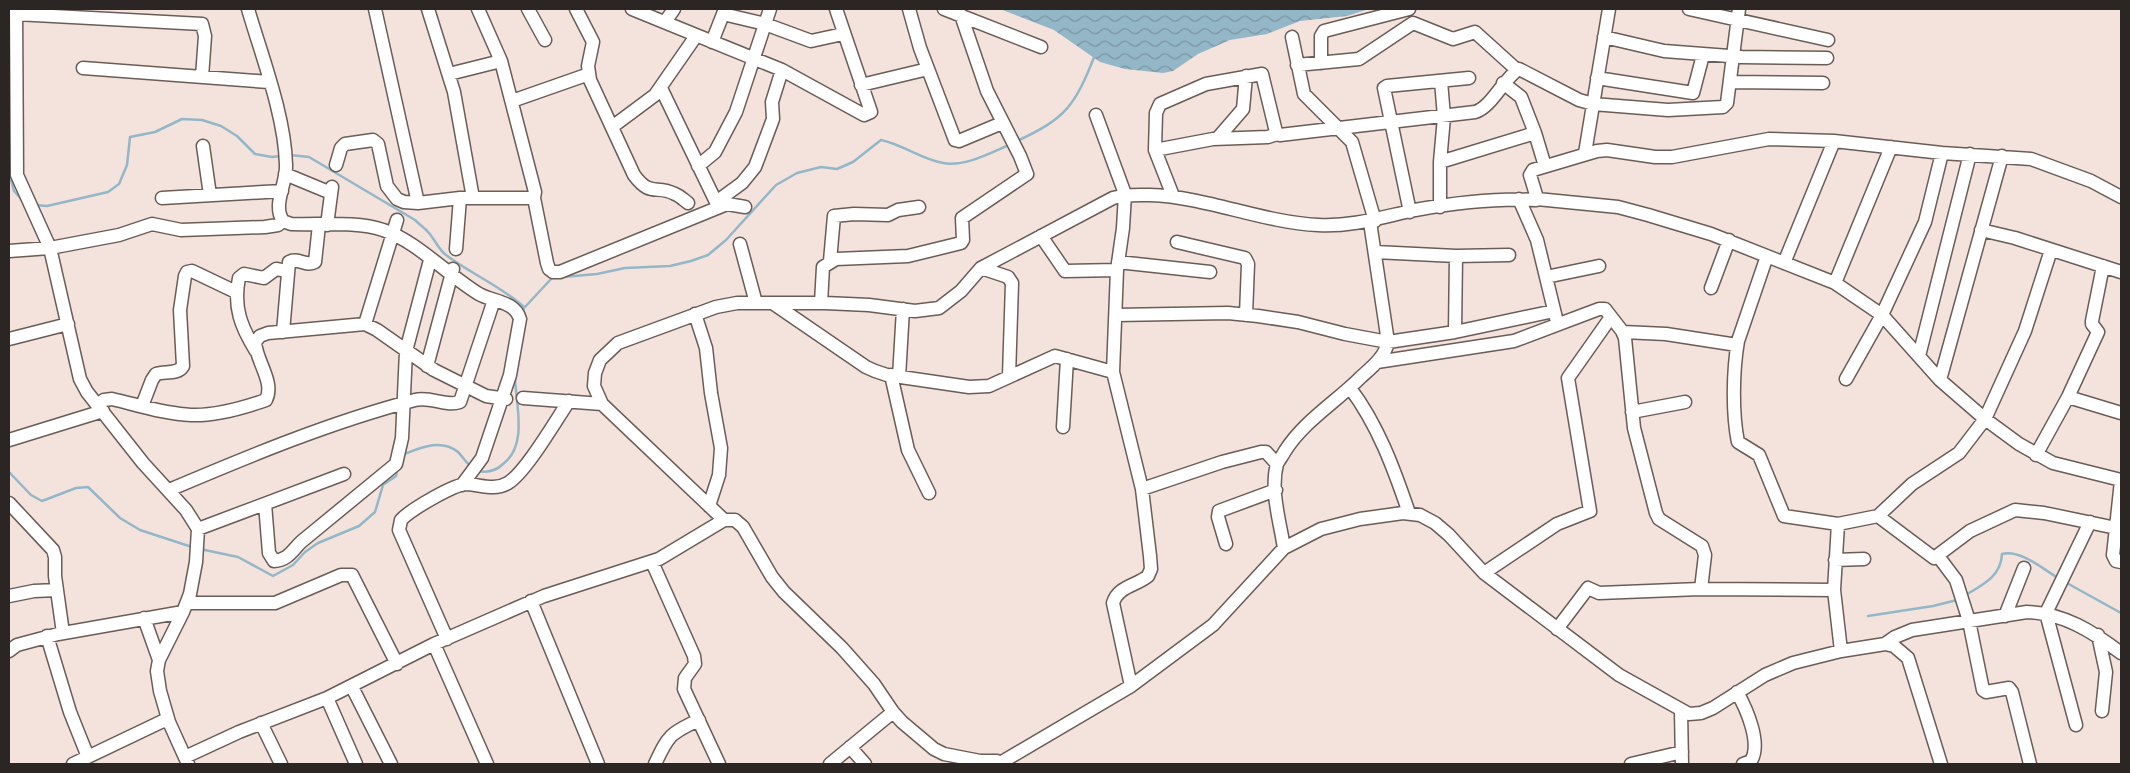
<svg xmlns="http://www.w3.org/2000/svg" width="2130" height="773" viewBox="0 0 2130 773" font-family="'PT Sans Narrow',sans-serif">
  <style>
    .water { fill: url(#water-waves) }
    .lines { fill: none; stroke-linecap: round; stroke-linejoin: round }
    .stream { stroke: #94b7c7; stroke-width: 2.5 }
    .minor-casing { stroke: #6a5c57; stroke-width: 15 }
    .minor { stroke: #fff; stroke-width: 12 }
  </style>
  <defs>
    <pattern id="water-waves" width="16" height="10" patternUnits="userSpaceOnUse" patternTransform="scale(1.25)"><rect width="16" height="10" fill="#94b7c7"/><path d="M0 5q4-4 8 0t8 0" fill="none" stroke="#7995a1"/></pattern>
  </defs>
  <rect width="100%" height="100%" fill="#f4e3dd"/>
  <path class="water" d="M 1000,9 L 1369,9 L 1347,16 L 1300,21 L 1267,34 L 1230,40 L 1198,54 L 1173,71 L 1163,73 L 1125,69 L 1100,62 L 1054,30 Z"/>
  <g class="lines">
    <path class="stream" d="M 1017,141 C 1067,118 1075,105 1095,55
      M 290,155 L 309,157 L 415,220 C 419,224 425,228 429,233 C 435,240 439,250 446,255 C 471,274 501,286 524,307
      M 9,172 L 14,191 L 23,201
      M 34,205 L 47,206 L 108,192 L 119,184 L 127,165 L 130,137 L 155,132 L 182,119 L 202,120 L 221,126 L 237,136 L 255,154 L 272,157 L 282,156
      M 563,277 L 597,274 L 625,268 L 670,266 L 691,261 L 708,255 L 726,240 L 776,185 L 797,173 L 821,167 L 837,169 L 853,162 L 881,140 C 904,145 921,159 943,163 C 965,167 990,153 1009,145
      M 523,313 L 524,308 L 552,278 L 555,278
      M 402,455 C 420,448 441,438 458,452 C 463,457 466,463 472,467
      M 478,471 C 488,473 496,471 503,464 C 528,445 516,405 515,378
      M 9,472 L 31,495 L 42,501 L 76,488 L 88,487 L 120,518 L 140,530 L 192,547
      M 200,549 L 238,557 L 273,576 L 293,565 L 305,552 L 318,543 L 359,526 L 375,512 L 383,485 L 396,476 L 397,469
      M 2065,582 L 2121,613
      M 1964,596 C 1982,585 2001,577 2002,554 C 2020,549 2043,569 2058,578
      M 1868,616 L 1933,606 L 1957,600"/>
    <defs>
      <path id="minor" d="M 16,9 L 17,175 L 50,248 L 80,379 L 87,392 L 143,463 L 186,510 L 198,529 L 196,562 L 190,594 L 183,612 L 159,660 L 157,671 L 160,691 L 169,722
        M 248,9 C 262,57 285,116 286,165 C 287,183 272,205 283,221 L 291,224 C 320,225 357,221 383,230 C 415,240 449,276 479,294 C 493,302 515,301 520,319 L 510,375 L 482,458 L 462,485
        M 375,9 L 418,203
        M 428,9 L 454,92 L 473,198
        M 528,9 L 545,40
        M 576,9 L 593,42 L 588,66 L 590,80 L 634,175 C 651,198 656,184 675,194 C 680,196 684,200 688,203
        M 632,9 L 782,70 L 864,115 L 871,112 L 836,9
        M 909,9 L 920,48 L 955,140 L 959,141 L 1002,123
        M 944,9 L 1041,47
        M 1689,9 L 1828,40
        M 16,14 L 202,24 L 205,36 L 202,77
        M 723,14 L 765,24 L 811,41 L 843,34
        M 665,22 L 674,9
        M 1292,37 L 1304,94 L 1352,142 L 1375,221
        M 1604,37 L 1664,51 L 1742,57 L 1827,58
        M 712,42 L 725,9
        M 1321,63 L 1321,36 L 1324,31 L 1409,9
        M 1297,65 L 1359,59 L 1413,23 L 1453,39 L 1475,32 L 1517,70
        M 83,68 L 269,82
        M 449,74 L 501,61
        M 1597,78 L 1693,93 L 1703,55
        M 1730,82 L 1823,83
        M 861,85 L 928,69
        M 661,88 L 716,202 L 745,207
        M 512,101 L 589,74
        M 1096,115 L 1125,194 L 1123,228 L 1117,270 L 1113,372 L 1142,489 L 1150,556 L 1151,569 L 1148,576 C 1136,586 1118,586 1113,603 L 1131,686
        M 612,127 L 655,95 L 696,36
        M 1535,133 L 1545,166
        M 1217,139 L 1243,109 L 1246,76
        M 203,146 L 210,195
        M 1155,150 L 1213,139 L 1268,137 L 1277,134
        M 1585,153 L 1609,9
        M 1440,162 L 1535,133 L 1521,97 L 1503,83
        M 336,165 L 341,148 L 345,144 L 373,140 L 378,144 L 387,186 L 397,199 L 404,202 L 418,203 L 460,198 L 534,198 L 535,192 L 501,61 L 478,9
        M 698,166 L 715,152 L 736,112 L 770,9
        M 285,174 L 331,193
        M 1173,196 L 1155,150 L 1156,113 L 1160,104 L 1206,84 L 1262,74 L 1276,132 L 1280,135 L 1475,112 C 1492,107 1503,79 1519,69 L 1579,100 L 1593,104 L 1668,110 L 1723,107 L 1727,103 L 1739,9
        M 162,198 L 282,191
        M 534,198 L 547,263 L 549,269 L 553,272 L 560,272 L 727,204
        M 1519,199 L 1537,240 L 1556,318
        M 1537,199 L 1618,207 L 1648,215 L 1711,234 L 1835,283 L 1882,315 L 1940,380 L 1985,419 L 2019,444 L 2053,463 L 2121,480
        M 716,202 L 742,183 L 755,167 L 773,119 L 772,102 L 782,70
        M 1440,207 L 1440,162 L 1444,117 L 1441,81
        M 1410,212 L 1384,88 L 1387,86 L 1469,78
        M 327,225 L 332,187
        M 1981,230 L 2015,238 L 2121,272
        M 1041,236 L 1065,271 L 1117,270
        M 1177,242 L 1245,258 L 1248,264 L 1246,315
        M 740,244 L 756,303
        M 456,249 L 460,198
        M 9,251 L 50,248 L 119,235 L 152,224 L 181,230 L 265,227 L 278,225 L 283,221
        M 1375,252 L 1456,256 L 1509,255
        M 1767,256 L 1738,341 C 1733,370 1732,413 1738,442 L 1759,455 L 1784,516 L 1838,524
        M 830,261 L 834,216 L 854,214 L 888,215 L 898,210 L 919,207
        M 1118,262 L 1210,272
        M 1784,263 L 1834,141
        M 981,268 L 1008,277 L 1012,283 L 1009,376
        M 1546,277 L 1599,266
        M 1835,283 L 1891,147
        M 1711,288 L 1729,240
        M 821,303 L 823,267 L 836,259 L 908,256 L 961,243 L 963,240 L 962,218 L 1027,174 L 1020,156 L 987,91 L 961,15
        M 774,304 L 866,367 L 875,371 L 887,375 L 969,387 L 989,386 L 1055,356 L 1113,372
        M 695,314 L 706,348 L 711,393 L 721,448 L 719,475 L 709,506
        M 1116,315 L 1228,313 L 1258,316 L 1298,322 L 1345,334 L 1388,342 L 1455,332 L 1554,311
        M 365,324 L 397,220
        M 283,332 L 289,262 C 298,257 306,267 315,262 L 319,225
        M 1455,332 L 1456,256
        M 1623,332 L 1666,334 L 1737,345
        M 9,339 L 68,324
        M 256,351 C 241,327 233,307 239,278 L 244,274 L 264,278 L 276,269 L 287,271
        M 1919,356 L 1970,154
        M 1377,362 L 1514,341 L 1599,309 L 1605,309 L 1622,331 L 1625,338 L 1634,428 L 1656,513 L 1659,519 L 1702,546 L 1705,555 L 1701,589
        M 427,366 L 453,269
        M 891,375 L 908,450 L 929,493
        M 899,377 L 903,309
        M 1846,379 L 1882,315 L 1925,222 L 1942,153
        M 1940,380 L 2002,156
        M 1350,388 C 1378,425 1394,469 1409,513
        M 2068,397 L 2121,413
        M 523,398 L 602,404
        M 97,405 L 104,400 L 112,399 C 138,405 165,414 191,415 C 216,416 243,408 266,400 C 275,382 256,361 255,342 L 260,336 L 268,333 L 365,324 L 377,330 L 434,370 L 486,396 L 506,399
        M 142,406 L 152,380 L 156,374 C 165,371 178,375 183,366 L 180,310 L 185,276 L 187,272 L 192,271 L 236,292
        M 1632,412 L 1685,402
        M 1063,427 L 1067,359
        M 9,440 L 103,411
        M 2036,455 L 2068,397 L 2098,332 L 2092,324 L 2092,321 L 2103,266
        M 2121,481 L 2113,555 L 2116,561 L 2121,562
        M 1142,489 L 1222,462 L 1261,452 L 1266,452 L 1277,464
        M 169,490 C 249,456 331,422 415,400 C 431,396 445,407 460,402 L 494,300
        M 9,503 L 53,550 L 55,557 L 55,576 L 63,633
        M 265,504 L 269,553 L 274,561 C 288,560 292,551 301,542 L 396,464 L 402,438 L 406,351 L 430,260
        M 1878,516 L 1934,558 L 1970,531 L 2015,510 L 2044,513 L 2116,528
        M 724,520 L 602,404 L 594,386 L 595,373 L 600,360 L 618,343 L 716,307 L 737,303 L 825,303 L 869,305 L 915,311 L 939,308 L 961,291 L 981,268 L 1113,198 C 1126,194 1137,195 1150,195 C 1208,197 1260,222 1318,225 C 1352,227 1382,217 1415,210 C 1454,203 1497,198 1536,200 L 1537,198 L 1530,175 L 1533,170 L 1597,151 L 1607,150 L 1655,157 L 1672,157 L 1769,139 L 1834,141 L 1942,153 L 2031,159 L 2091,181 L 2121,197
        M 198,529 L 344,474
        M 1226,544 L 1218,517 L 1219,511 L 1276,490
        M 1284,548 C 1280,522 1270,490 1277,464 C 1279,460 1283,455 1285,451 C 1304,421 1336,402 1361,377 C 1372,367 1385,357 1388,342 L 1370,222
        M 1938,556 L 1956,580 L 1969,621 L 1983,690 L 1986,692 L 2009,688 L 2012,692 L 2030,764
        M 1835,560 L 1864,559
        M 652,562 L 694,656 L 695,664 L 685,678 L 684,689 L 719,764
        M 1484,573 L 1557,524 L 1590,511 L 1568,378 L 1611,317
        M 9,596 L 34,591 L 57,590
        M 531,601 L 598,764
        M 187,603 L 275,603 L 341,575 L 352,575 L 397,664
        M 2005,616 L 2024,568
        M 144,618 L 159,660
        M 1557,629 L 1588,588 L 1599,593 L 1700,589 L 1834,590
        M 2098,635 L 2106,672 L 2102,711
        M 47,636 L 70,712 L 88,757
        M 447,639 L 399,530 L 401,520 C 410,510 454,484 467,484 C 482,485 494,491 508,483 C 526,472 556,420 569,401
        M 434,644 L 487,764
        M 1885,644 L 1895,637 L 1912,630 L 2027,612 C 2064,613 2093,632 2121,653
        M 9,651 L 17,645 L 58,634 L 183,612
        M 1841,651 L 1834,590 L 1838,524 L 1878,516 L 1912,484 L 1959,453 L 1985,419 L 2025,331 L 2051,250
        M 352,687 L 391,764
        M 1737,692 C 1746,708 1762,743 1751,761 L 1743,764
        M 327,698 L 356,764
        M 1681,711 L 1682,764
        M 261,723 L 281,764
        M 2076,725 L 2046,613 L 2090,522
        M 850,747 L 865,764
        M 185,757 L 239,732 L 327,698 L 434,644 L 544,596 L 659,559 L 724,520 L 735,520 L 743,527 L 772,577 L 784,592 L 842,648 L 874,684 L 893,712 L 902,722 L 934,749 L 944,754 L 980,761 L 997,761 L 1003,764
        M 1002,762 L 1131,686 L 1213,625 L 1284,548 L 1321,529 L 1360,519 L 1403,513 L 1420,515 L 1435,523 L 1449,535 L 1484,573 L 1619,675 L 1689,714 L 1701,713 L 1713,708 L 1765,675 L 1793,663 L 1841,651 L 1885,644 L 1894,646 L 1908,658 L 1941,764
        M 73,764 L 163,721 L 169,722 L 188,764
        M 655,764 C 668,736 670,733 699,720
        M 830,764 L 893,712
        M 1631,764 L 1682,752"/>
    </defs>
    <use href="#minor" class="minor-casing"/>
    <use href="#minor" class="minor"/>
  </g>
  <rect width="2130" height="773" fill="none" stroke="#2b2523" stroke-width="20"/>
</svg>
